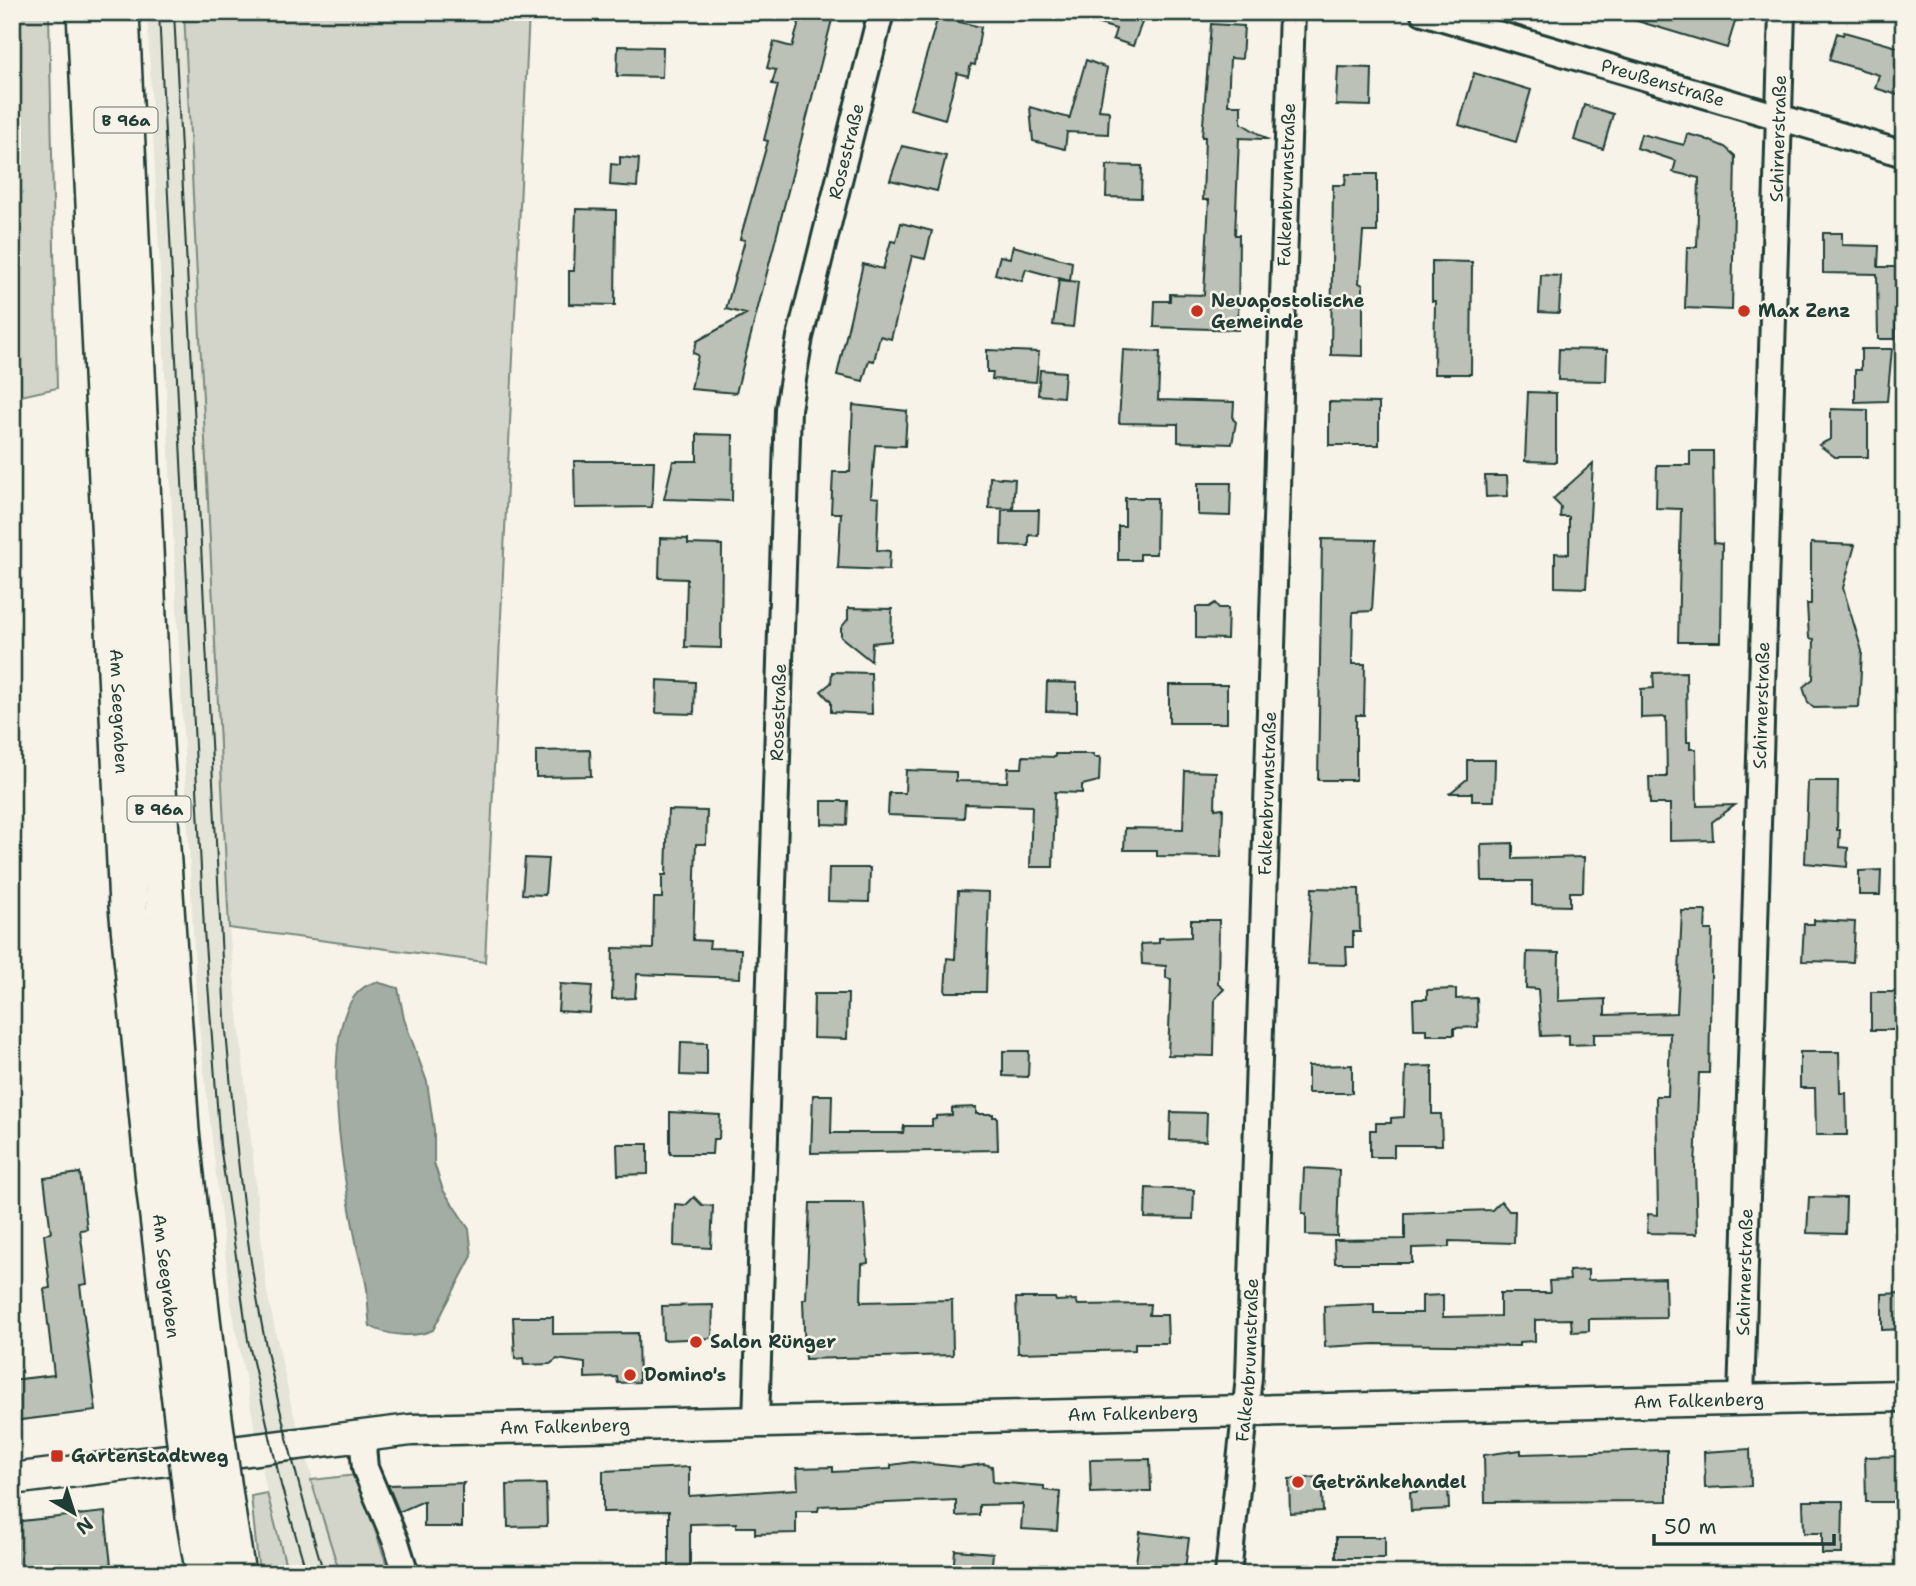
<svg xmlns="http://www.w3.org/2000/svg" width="1916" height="1586" viewBox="0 0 1916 1586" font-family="'Shantell Sans',sans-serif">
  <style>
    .built { fill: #e5e4d9 }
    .green { fill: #d3d5ca; stroke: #79897f; stroke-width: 2 }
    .water { fill: #a4ada3; stroke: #6f8077; stroke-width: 2 }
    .building { fill: #bbc1b6; stroke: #1f3d34; stroke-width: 2 }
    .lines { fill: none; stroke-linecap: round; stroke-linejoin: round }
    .minor-casing { stroke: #1f3d34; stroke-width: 30 }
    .tertiary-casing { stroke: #1f3d34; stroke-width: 35 }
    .primary-casing { stroke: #1f3d34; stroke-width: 42 }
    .minor { stroke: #f7f3e8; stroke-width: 24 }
    .tertiary { stroke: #f7f3e8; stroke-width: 30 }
    .primary { stroke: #f7f3e8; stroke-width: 37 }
    .tram { stroke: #1f3d34; stroke-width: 2 }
    .primary-bridge-casing { stroke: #1f3d34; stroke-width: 42; stroke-linecap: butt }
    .primary-bridge { stroke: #f7f3e8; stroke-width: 37 }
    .poi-dot { fill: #c8321e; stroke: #f7f3e8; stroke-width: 2.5 }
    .labels { text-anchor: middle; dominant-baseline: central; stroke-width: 5; stroke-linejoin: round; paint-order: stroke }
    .shield { fill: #f7f3e8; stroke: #60746a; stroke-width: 2 }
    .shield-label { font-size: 16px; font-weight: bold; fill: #1f3d34 }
    .street-label { font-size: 18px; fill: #1f3d34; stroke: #f7f3e8 }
    .poi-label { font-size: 18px; font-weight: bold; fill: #1f3d34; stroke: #f7f3e8; text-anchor: start }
  </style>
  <rect width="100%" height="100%" fill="#f7f3e8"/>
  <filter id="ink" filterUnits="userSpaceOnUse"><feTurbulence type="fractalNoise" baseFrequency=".0143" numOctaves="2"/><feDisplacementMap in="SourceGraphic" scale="14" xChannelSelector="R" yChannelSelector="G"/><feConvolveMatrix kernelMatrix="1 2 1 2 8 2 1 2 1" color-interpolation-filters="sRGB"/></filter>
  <g filter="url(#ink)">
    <path class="built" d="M 147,12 L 184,12 L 229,928 L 267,1292 L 291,1404 L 340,1574 L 288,1574 L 267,1493 L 231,1303 L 197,1010 Z"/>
    <path class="green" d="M 12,12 L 49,12 L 57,388 L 12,398 Z
      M 184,12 L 529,12 L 485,962 L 229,928 Z
      M 356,1475 L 390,1574 L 340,1574 L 311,1480 Z
      M 267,1493 L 288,1574 L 259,1574 L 251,1496 Z"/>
    <path class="water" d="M 376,982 L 398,988 L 404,1019 L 427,1082 L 434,1130 L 434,1163 L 443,1190 L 469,1229 L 472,1256 L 433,1330 C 415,1338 387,1336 370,1326 C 368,1313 368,1301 367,1289 C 365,1275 360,1261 357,1247 C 347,1196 307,998 376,982 Z"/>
    <path class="building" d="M 802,12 L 834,12 L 736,393 L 691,389 L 698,355 L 693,353 L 697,341 L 746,314 L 726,309 L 745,240 L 740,239 L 768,141 L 764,140 L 778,85 L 772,84 L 776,70 L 767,68 L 774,42 L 792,47 Z
      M 1077,12 L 1146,12 L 1133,46 L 1113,39 L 1116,29 L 1076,17 Z
      M 1625,12 L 1738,12 L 1727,48 L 1624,17 Z
      M 938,17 L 981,27 L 975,65 L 971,64 L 968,76 L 957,73 L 945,119 L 910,109 Z
      M 1211,24 L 1244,26 L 1242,59 L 1230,58 L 1228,105 L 1241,105 L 1241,123 L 1267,139 L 1239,138 L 1235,235 L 1239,235 L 1238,330 L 1154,327 L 1155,301 L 1170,301 L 1170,294 L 1204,295 L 1209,200 L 1203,200 L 1205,137 L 1202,137 Z
      M 1844,32 L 1904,49 L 1904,97 L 1875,88 L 1879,75 L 1829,60 L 1837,33 L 1843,35 Z
      M 618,46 L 663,47 L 662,77 L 617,76 Z
      M 1086,60 L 1107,68 L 1099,110 L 1109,111 L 1108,134 L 1067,132 L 1065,149 L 1033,141 L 1030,107 L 1069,118 L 1069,120 Z
      M 1338,67 L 1372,68 L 1371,106 L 1336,105 Z
      M 1474,73 L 1531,90 L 1516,142 L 1459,125 Z
      M 1584,105 L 1613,114 L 1603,149 L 1574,140 Z
      M 1641,134 L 1684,145 L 1687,134 L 1703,138 L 1725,147 L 1735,156 L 1732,310 L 1685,308 L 1687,247 L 1697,247 L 1699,178 L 1673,172 L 1676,161 L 1637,148 Z
      M 902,146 L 946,156 L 937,191 L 890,180 Z
      M 620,157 L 639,159 L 637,187 L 610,185 L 611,164 L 620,165 Z
      M 1107,165 L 1142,166 L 1141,198 L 1106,197 Z
      M 1346,174 L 1377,174 L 1377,232 L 1363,232 L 1359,283 L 1363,285 L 1363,356 L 1331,355 L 1333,185 L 1345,185 Z
      M 576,209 L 616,210 L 615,305 L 569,304 L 569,271 L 574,271 Z
      M 901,223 L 932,231 L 925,259 L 912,256 L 891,339 L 880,336 L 874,361 L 869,360 L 863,381 L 837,375 L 863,264 L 883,269 L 891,241 L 896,242 Z
      M 1823,233 L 1842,233 L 1842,245 L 1879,246 L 1878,267 L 1898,267 L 1899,276 L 1904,276 L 1904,306 L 1896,306 L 1896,339 L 1878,339 L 1877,274 L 1823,273 Z
      M 1013,246 L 1072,262 L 1070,281 L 1026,269 L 1022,281 L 995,274 L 1000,256 L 1010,258 Z
      M 1432,261 L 1472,262 L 1471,374 L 1434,374 L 1435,301 L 1432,301 Z
      M 1541,275 L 1561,276 L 1559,313 L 1539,312 Z
      M 1059,280 L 1078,282 L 1073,327 L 1053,325 Z
      M 1559,349 L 1607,350 L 1606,381 L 1558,380 Z
      M 1861,349 L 1892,349 L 1887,401 L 1855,402 L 1855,370 L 1861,370 Z
      M 987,350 L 1039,352 L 1036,382 L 992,379 L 993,372 L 987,372 Z
      M 1123,350 L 1160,352 L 1158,400 L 1234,402 L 1233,419 L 1236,422 L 1232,444 L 1178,442 L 1178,424 L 1119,423 Z
      M 1040,370 L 1065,372 L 1063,397 L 1038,395 Z
      M 1528,392 L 1556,393 L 1556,462 L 1525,461 Z
      M 1329,402 L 1379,403 L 1379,445 L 1329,445 Z
      M 853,405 L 907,411 L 905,446 L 875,445 L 871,497 L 879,498 L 877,550 L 890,551 L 889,570 L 838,568 L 841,513 L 831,513 L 833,472 L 850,472 Z
      M 1831,409 L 1868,410 L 1868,457 L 1835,457 L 1819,445 L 1831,439 Z
      M 697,434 L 733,435 L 732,501 L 664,499 L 673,461 L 697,461 Z
      M 1690,451 L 1713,451 L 1714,543 L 1722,544 L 1721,642 L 1678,642 L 1681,509 L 1656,508 L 1657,465 L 1690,465 Z
      M 574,461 L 654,461 L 652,507 L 575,508 Z
      M 1593,463 L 1586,588 L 1555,587 L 1555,553 L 1569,554 L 1569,517 L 1560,517 L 1561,507 L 1553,499 Z
      M 1485,476 L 1507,476 L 1508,496 L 1486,497 Z
      M 990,477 L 1015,479 L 1013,509 L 989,508 Z
      M 1198,483 L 1231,483 L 1230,516 L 1198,515 Z
      M 1125,498 L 1157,498 L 1156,554 L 1140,554 L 1140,560 L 1118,560 L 1118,526 L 1125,526 Z
      M 1002,510 L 1039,510 L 1038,536 L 1029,535 L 1029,546 L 1001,545 Z
      M 660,538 L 688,539 L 688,544 L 722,545 L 721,648 L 685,647 L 687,579 L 659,578 Z
      M 1322,539 L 1376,540 L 1372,611 L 1353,612 L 1352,664 L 1365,664 L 1364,715 L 1356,715 L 1356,780 L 1318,780 Z
      M 1811,543 L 1855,545 L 1843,588 L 1862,651 L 1859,707 L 1814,708 L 1808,703 L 1803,687 L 1813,679 L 1814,639 L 1809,638 L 1807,604 L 1811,604 Z
      M 1215,603 L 1219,608 L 1228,608 L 1227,639 L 1196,638 L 1196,607 L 1209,607 Z
      M 848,608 L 892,609 L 891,641 L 872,643 L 871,661 L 841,637 L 841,628 L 848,619 Z
      M 832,672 L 871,673 L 872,714 L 831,712 L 831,702 L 821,691 L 831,683 Z
      M 1686,672 L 1687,742 L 1690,742 L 1690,749 L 1696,749 L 1697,806 L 1735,805 L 1712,822 L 1713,840 L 1670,841 L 1670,804 L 1650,804 L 1649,777 L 1667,777 L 1666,717 L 1641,718 L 1641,689 L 1654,688 L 1653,673 Z
      M 657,680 L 695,682 L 694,714 L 656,713 Z
      M 1047,682 L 1077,683 L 1077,712 L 1046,711 Z
      M 1169,685 L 1227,685 L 1227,723 L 1169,723 Z
      M 590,750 L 591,776 L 536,777 L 536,751 Z
      M 1055,754 L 1094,754 L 1094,757 L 1100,757 L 1099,781 L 1082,785 L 1082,793 L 1055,792 L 1053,867 L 1030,867 L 1032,806 L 965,804 L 964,818 L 888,815 L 889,793 L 905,793 L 906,770 L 956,772 L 956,781 L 1007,782 L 1008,768 L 1022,768 L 1023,756 L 1055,757 Z
      M 1467,760 L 1495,760 L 1494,801 L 1472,801 L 1472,793 L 1450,793 L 1467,779 Z
      M 1185,771 L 1216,772 L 1215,809 L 1223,808 L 1221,857 L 1157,856 L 1157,850 L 1124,850 L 1125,828 L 1183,829 Z
      M 1808,781 L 1838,781 L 1837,830 L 1840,830 L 1839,847 L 1848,848 L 1847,867 L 1805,863 Z
      M 822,801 L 848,801 L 847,825 L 822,824 Z
      M 668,810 L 707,811 L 706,844 L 696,844 L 693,940 L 710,941 L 709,948 L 741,949 L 740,978 L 637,974 L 635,998 L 612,999 L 613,948 L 653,949 L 654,898 L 662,898 L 662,875 L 666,875 Z
      M 1513,843 L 1513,859 L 1584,857 L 1583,892 L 1570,892 L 1570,906 L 1532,905 L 1532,881 L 1482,881 L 1481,844 Z
      M 525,858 L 548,859 L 545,895 L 522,894 Z
      M 829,868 L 870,868 L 869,902 L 828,901 Z
      M 1881,870 L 1880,895 L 1859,895 L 1859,871 Z
      M 1312,888 L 1359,889 L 1360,932 L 1353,932 L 1353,947 L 1346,947 L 1347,965 L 1308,964 Z
      M 958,891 L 989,892 L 986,992 L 945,992 L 947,958 L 955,959 Z
      M 1682,911 L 1706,911 L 1705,930 L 1712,930 L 1709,1073 L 1699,1073 L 1695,1167 L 1697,1234 L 1647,1233 L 1648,1214 L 1658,1215 L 1656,1096 L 1668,1096 L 1670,1033 L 1594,1034 L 1594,1044 L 1569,1045 L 1569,1035 L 1541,1036 L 1538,989 L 1526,988 L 1527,952 L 1559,953 L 1558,1001 L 1605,999 L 1605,1015 L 1677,1013 Z
      M 1191,920 L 1219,920 L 1218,984 L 1224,989 L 1215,999 L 1214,1056 L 1168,1055 L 1171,979 L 1166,978 L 1166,966 L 1142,964 L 1141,944 L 1159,943 L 1159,938 L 1191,937 Z
      M 1814,920 L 1855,922 L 1853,962 L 1802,961 L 1804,924 L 1814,924 Z
      M 560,984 L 592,986 L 590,1013 L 558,1011 Z
      M 1456,989 L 1456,999 L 1477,998 L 1478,1027 L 1454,1028 L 1454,1035 L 1426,1035 L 1426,1029 L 1414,1029 L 1413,999 L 1427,999 L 1427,990 Z
      M 1871,992 L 1904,992 L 1904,1030 L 1871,1030 Z
      M 814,994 L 848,994 L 847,1039 L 813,1038 Z
      M 681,1042 L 707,1043 L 707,1076 L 680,1075 Z
      M 1003,1051 L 1029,1051 L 1028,1077 L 1003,1076 Z
      M 1800,1052 L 1839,1052 L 1840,1093 L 1846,1093 L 1847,1135 L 1816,1135 L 1815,1088 L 1800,1088 Z
      M 1352,1065 L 1352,1093 L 1308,1093 L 1308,1066 Z
      M 1432,1066 L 1432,1114 L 1441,1114 L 1442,1145 L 1394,1145 L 1394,1157 L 1370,1157 L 1370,1130 L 1376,1130 L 1376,1123 L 1391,1123 L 1391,1118 L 1404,1117 L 1406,1067 Z
      M 813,1095 L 832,1095 L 831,1133 L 903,1133 L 904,1126 L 932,1126 L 932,1120 L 936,1119 L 936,1116 L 952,1115 L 952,1108 L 976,1107 L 976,1114 L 993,1114 L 993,1117 L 997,1117 L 998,1150 L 811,1153 Z
      M 670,1112 L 720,1115 L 719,1139 L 713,1139 L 712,1154 L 670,1154 Z
      M 1171,1112 L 1207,1113 L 1206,1141 L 1170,1140 Z
      M 617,1144 L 648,1144 L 648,1174 L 618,1175 Z
      M 1304,1168 L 1339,1170 L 1337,1236 L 1306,1235 L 1306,1214 L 1302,1214 Z
      M 80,1173 L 87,1229 L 80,1230 L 87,1284 L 80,1285 L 96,1411 L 12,1421 L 12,1380 L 54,1375 L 44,1289 L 50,1288 L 44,1234 L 51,1233 L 44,1178 Z
      M 1146,1188 L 1194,1190 L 1193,1219 L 1145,1218 Z
      M 694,1197 L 702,1205 L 713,1206 L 711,1248 L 674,1246 L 675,1204 L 686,1205 Z
      M 1809,1197 L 1846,1198 L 1845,1234 L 1807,1233 Z
      M 1501,1201 L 1509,1211 L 1515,1211 L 1514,1243 L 1449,1241 L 1449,1247 L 1412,1248 L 1412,1263 L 1335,1263 L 1334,1240 L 1405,1239 L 1405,1213 L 1492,1210 Z
      M 810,1203 L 864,1203 L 868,1263 L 862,1264 L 861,1302 L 952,1300 L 953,1355 L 805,1359 L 803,1299 L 806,1299 Z
      M 1588,1270 L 1588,1280 L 1665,1278 L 1666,1318 L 1589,1319 L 1589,1331 L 1572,1332 L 1571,1319 L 1535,1320 L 1535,1341 L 1519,1342 L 1519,1346 L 1375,1344 L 1325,1347 L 1324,1306 L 1374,1304 L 1374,1313 L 1422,1313 L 1422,1296 L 1443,1295 L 1443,1317 L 1500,1316 L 1500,1293 L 1550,1293 L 1549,1281 L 1570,1280 L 1569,1271 Z
      M 1904,1293 L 1904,1329 L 1882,1330 L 1882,1294 Z
      M 1016,1298 L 1055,1298 L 1056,1301 L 1076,1300 L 1078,1305 L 1150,1304 L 1149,1315 L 1167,1315 L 1168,1343 L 1135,1343 L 1135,1350 L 1018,1353 Z
      M 713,1305 L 712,1338 L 663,1340 L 662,1306 Z
      M 513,1317 L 553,1317 L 553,1334 L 638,1333 L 639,1382 L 618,1383 L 617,1377 L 585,1378 L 585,1363 L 557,1359 L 550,1364 L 524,1365 L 523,1358 L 515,1359 Z
      M 1750,1449 L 1751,1486 L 1705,1488 L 1704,1452 Z
      M 1521,1450 L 1521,1454 L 1667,1450 L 1667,1501 L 1485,1502 L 1484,1455 Z
      M 1904,1456 L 1904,1502 L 1866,1502 L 1865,1457 Z
      M 1150,1459 L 1151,1491 L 1091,1493 L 1090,1460 Z
      M 912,1462 L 961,1467 L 984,1464 L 992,1466 L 993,1482 L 1044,1486 L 1044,1490 L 1060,1492 L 1057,1531 L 1021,1529 L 1023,1504 L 979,1505 L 979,1515 L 956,1516 L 956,1500 L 819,1506 L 818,1511 L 796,1511 L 796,1533 L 755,1534 L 755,1527 L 736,1527 L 736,1523 L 690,1524 L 690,1574 L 669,1574 L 669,1511 L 603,1512 L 603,1471 L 689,1467 L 689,1496 L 798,1489 L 797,1468 L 833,1467 L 833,1472 L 891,1469 L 891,1465 Z
      M 1321,1477 L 1323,1511 L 1290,1513 L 1289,1479 Z
      M 464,1483 L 462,1486 L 462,1527 L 424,1527 L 424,1501 L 399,1512 L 388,1485 Z
      M 546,1484 L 547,1526 L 508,1527 L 507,1485 Z
      M 1448,1486 L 1449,1509 L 1411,1511 L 1410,1492 L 1417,1492 L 1417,1487 Z
      M 1803,1501 L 1843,1501 L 1842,1554 L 1822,1554 L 1822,1533 L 1804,1533 Z
      M 105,1512 L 112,1574 L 64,1574 L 62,1563 L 12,1568 L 12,1522 Z
      M 1140,1532 L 1189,1538 L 1185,1569 L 1136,1563 Z
      M 1336,1537 L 1385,1537 L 1385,1558 L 1336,1558 Z
      M 955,1550 L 993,1553 L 991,1574 L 953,1574 Z"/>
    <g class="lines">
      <defs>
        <g id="minor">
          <path id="s1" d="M 1423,12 L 1904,154"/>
          <path id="s2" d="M 1741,1400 L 1782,12"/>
          <path id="s3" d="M 756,1422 L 788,409 L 800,337 L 881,12"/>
          <path d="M 362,1435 L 365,1468 L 396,1542 L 406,1574"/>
          <path id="s4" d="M 1228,1574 L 1249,1377 L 1292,12"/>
        </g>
        <g id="tertiary">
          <path id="s5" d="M 12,1479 L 411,1430 L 1904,1396"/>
        </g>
        <g id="primary">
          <path id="s6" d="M 86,12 L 128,906 L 156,1192 L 180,1392"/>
          <path d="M 120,12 L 150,684 L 180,1131 L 209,1389"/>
          <path d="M 226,1511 L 236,1574"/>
          <path d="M 195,1516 L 205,1574"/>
        </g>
      </defs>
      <use href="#minor" class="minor-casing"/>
      <use href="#tertiary" class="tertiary-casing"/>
      <use href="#primary" class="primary-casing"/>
      <use href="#minor" class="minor"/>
      <use href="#tertiary" class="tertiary"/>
      <use href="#primary" class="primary"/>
      <path class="tram" d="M 159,12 L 204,930 L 220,1145 L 248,1340 L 281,1485 L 307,1574
        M 174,12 L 225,1019 C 234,1125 243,1231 264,1336 C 280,1417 301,1495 324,1574"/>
      <defs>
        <path id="primary-bridge" d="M 209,1389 L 226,1511
          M 180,1392 L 195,1516"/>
      </defs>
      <use href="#primary-bridge" class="primary-bridge-casing"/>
      <use href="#primary-bridge" class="primary-bridge"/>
    </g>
  </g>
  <g class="poi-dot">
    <circle cx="1197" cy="311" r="7"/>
    <circle cx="1744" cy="311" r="7"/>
    <circle cx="696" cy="1342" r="7"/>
    <circle cx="630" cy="1375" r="7"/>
    <rect x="50" y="1449" width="14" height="14" rx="3.5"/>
    <circle cx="1298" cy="1482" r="7"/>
  </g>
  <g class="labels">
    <g class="shield">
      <rect x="94.5" y="107.5" width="63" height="25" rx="5"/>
      <rect x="127.5" y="796.5" width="63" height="25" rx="5"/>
    </g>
    <g class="shield-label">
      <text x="126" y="120">B 96a</text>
      <text x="159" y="809">B 96a</text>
    </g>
    <g class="street-label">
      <text stroke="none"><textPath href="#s1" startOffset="250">Preußenstraße</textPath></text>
      <text stroke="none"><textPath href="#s2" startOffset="1262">Schirnerstraße</textPath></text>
      <text stroke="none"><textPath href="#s3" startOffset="1278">Rosestraße</textPath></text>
      <text stroke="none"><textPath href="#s4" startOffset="1391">Falkenbrunnstraße</textPath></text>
      <text stroke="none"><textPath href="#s2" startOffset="695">Schirnerstraße</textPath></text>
      <text stroke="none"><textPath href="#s6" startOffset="700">Am Seegraben</textPath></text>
      <text stroke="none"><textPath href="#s3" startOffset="710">Rosestraße</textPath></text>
      <text stroke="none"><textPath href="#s4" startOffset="782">Falkenbrunnstraße</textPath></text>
      <text stroke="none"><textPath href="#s2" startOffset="128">Schirnerstraße</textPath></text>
      <text stroke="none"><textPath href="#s6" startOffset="1267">Am Seegraben</textPath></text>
      <text stroke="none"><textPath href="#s4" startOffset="215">Falkenbrunnstraße</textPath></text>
      <text stroke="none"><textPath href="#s5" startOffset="1690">Am Falkenberg</textPath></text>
      <text stroke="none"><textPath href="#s5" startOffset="1124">Am Falkenberg</textPath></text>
      <text stroke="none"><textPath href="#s5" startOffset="556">Am Falkenberg</textPath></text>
    </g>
    <g class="poi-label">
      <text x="1211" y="301">Neuapostolische<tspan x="1211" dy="21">Gemeinde</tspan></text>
      <text x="1758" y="311">Max Zenz</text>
      <text x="710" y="1342">Salon Rünger</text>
      <text x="644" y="1375">Domino's</text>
      <text x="71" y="1456">Gartenstadtweg</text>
      <text x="1312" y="1482">Getränkehandel</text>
    </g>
  </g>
  <rect width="1916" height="1586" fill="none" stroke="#f7f3e8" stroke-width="42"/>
  <rect x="21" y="21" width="1874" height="1544" fill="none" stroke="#1f3d34" stroke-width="2.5" filter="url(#ink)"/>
  <g transform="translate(74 1513) rotate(141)" stroke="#f7f3e8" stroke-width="5" paint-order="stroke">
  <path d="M0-5L12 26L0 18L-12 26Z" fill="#1f3d34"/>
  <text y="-10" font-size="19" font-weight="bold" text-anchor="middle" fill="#1f3d34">N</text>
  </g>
  <path d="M1654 1534v10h180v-10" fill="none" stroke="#1f3d34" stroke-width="3.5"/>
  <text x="1664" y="1534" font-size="21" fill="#1f3d34" stroke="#f7f3e8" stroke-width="5" paint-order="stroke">50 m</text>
</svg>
